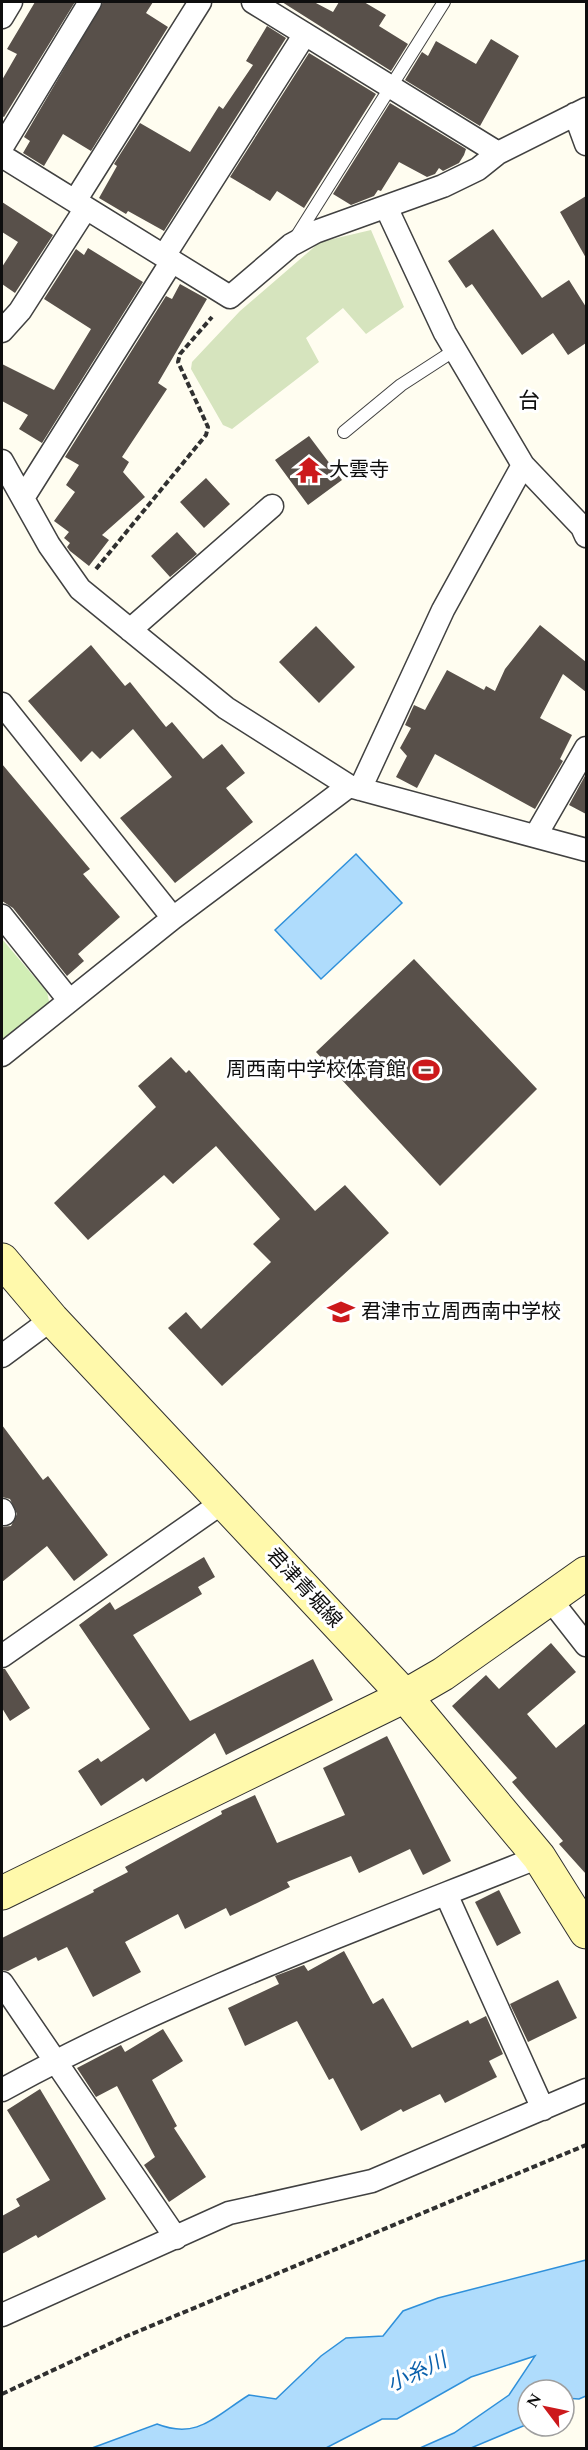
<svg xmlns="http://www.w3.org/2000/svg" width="588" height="2450" viewBox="0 0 588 2450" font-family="Spectral,'Noto Sans JP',serif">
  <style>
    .green { fill: #d1eeb5 }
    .cemetery { fill: #d6e4be }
    .water { fill: #afdcfc; stroke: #2f90da; stroke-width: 1.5 }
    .building { fill: #58504a }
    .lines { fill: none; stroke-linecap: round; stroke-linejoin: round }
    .lane-casing { stroke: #414141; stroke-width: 14 }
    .street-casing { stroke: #414141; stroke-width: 25 }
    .secondary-casing { stroke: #303030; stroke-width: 35 }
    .path { stroke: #303030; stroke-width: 4; stroke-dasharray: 6 3; stroke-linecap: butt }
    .lane { stroke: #fff; stroke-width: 12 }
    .street { stroke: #fff; stroke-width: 22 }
    .secondary { stroke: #fff9ab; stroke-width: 33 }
    .labels { text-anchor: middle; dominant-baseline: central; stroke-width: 6; stroke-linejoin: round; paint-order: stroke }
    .poi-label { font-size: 20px; fill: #0e0e0e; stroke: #fff; text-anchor: start }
    .street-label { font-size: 20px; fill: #0e0e0e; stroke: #fff }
    .water-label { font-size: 21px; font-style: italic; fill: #0b61ac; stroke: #fff }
    .quarter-label { font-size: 22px; fill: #0e0e0e; stroke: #fff }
  </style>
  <rect width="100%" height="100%" fill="#fffdf0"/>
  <path class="green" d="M 2,939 L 47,992 L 49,1001 L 47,1009 L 2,1044 Z"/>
  <path class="cemetery" d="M 371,230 L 404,307 L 366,334 L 343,308 L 306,338 L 319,362 L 232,429 L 223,425 L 191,369 L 192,362 L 240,311 L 320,242 Z"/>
  <path class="water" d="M 356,854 L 402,903 L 321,979 L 275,930 Z
    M 586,2260 L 586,2396 L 579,2399 L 564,2398 L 564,2390 L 528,2390 L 528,2424 L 471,2448 L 420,2448 L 454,2433 L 509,2395 L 535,2356 L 471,2377 L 397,2419 L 382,2419 L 326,2448 L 92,2448 L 157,2424 C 198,2440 215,2416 249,2395 L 276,2399 L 321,2356 L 346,2338 L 383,2336 L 403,2311 L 438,2298 Z"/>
  <path class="building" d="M 35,2 L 75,2 L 4,117 L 2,116 L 2,80 L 17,54 L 7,49 Z
    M 103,2 L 153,2 L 146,13 L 168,27 L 91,151 L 63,134 L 44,166 L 23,153 L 30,141 L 24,137 Z
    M 282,2 L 314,2 L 333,12 L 339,2 L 364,2 L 386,15 L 379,26 L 408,44 L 391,71 Z
    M 267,26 L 286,38 L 164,231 L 128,211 L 126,214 L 99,198 L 117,166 L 114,164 L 140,123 L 190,152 L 219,106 L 223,109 L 253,65 L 246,61 Z
    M 491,39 L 519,56 L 480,126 L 405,80 L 422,52 L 428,56 L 436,41 L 476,64 Z
    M 309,53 L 376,94 L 304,208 L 277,191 L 270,201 L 230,177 Z
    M 390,103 L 466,149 L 464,155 L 459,163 L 443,171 L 439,168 L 435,174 L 427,177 L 399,162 L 381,191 L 378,190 L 374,196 L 351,205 L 333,194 Z
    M 586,196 L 586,258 L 560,212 Z
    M 2,202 L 53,235 L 15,293 L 2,284 L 2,267 L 18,242 L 2,232 Z
    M 493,229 L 542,298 L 569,280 L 586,307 L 586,343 L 568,355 L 553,333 L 522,355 L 472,284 L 466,288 L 448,261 Z
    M 88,248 L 143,282 L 42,443 L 19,429 L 28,415 L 2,401 L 2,364 L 54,390 L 91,329 L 44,299 L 76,249 L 84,255 Z
    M 180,284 L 207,299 L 158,383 L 167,389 L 122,457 L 129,462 L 123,472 L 145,497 L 102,535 L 109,540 L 89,566 L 70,551 L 67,547 L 70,543 L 64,538 L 69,532 L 54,521 L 75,492 L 66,485 L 79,465 L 65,457 L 166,296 L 172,299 Z
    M 309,436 L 342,480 L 308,505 L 275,460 Z
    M 206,478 L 230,504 L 204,528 L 180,502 Z
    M 177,532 L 197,554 L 170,577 L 151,556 Z
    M 540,625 L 586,662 L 586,692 L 563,674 L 540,718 L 572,735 L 560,759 L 563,761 L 535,809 L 435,754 L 417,788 L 396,777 L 407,756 L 400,748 L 411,728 L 405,725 L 414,705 L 425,710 L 447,670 L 484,690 L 486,686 L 495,691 L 505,669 Z
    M 316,626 L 355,667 L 319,703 L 279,662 Z
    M 91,645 L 125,686 L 130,682 L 166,727 L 172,722 L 203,759 L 222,744 L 245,773 L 226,788 L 253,822 L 175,883 L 120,818 L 172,777 L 133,729 L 100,759 L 92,751 L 81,762 L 28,701 Z
    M 2,764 L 90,869 L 83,874 L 120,917 L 78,954 L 84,961 L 67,976 L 13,908 L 2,901 Z
    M 586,774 L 586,814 L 569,805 Z
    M 414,959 L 537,1089 L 440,1186 L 316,1052 Z
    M 171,1057 L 186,1073 L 189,1070 L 315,1211 L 345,1185 L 389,1233 L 222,1386 L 168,1328 L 186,1312 L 201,1329 L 271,1262 L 253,1244 L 280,1219 L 216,1146 L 173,1184 L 164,1175 L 88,1240 L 54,1203 L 156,1107 L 138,1086 Z
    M 2,1425 L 43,1480 L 48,1476 L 108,1555 L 74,1581 L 47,1546 L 2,1582 L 2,1527 L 11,1526 L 17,1514 L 10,1499 L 2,1497 Z
    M 204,1557 L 215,1577 L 198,1587 L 202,1594 L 133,1635 L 190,1721 L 313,1659 L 333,1700 L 226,1755 L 215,1733 L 146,1782 L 143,1778 L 101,1806 L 78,1771 L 98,1758 L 101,1762 L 150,1729 L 79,1625 L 110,1602 L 115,1610 Z
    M 551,1643 L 576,1672 L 527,1714 L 556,1748 L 586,1723 L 586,1874 L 559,1844 L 563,1841 L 512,1782 L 517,1778 L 452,1706 L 486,1675 L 499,1689 Z
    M 2,1669 L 5,1669 L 30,1708 L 10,1721 L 2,1708 Z
    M 387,1736 L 451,1861 L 423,1875 L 410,1849 L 359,1873 L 351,1856 L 287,1882 L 290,1887 L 230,1916 L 226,1908 L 185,1929 L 178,1914 L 125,1942 L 141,1972 L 93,1997 L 67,1947 L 38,1961 L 36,1957 L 8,1971 L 2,1970 L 2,1938 L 94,1892 L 93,1890 L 128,1872 L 125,1867 L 222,1814 L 221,1811 L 255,1795 L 277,1843 L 345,1815 L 323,1768 Z
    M 499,1890 L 521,1933 L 497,1946 L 475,1902 Z
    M 344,1951 L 373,2004 L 383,1998 L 412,2048 L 468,2020 L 470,2024 L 486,2016 L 503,2054 L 489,2061 L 497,2077 L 445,2103 L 440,2094 L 403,2112 L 401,2109 L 361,2131 L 333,2078 L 329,2080 L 297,2021 L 245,2046 L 228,2008 L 279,1984 L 275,1976 L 304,1965 L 308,1971 Z
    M 558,1980 L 577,2018 L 528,2042 L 510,2004 Z
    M 163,2029 L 183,2061 L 152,2080 L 177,2126 L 174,2128 L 206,2177 L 169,2202 L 144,2165 L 155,2157 L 117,2086 L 96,2097 L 77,2068 L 121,2045 L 125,2052 Z
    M 40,2089 L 106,2199 L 38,2238 L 36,2235 L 2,2254 L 2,2216 L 20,2206 L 16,2199 L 50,2180 L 7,2110 Z"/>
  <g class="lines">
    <defs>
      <path id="lane" d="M 295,239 L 444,2
        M 344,432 L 401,385 L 455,350"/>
      <path id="street" d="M 253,2 L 498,153
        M 2,17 L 11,2
        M 575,114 L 586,144
        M 2,147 L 90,2
        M 2,156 L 230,297 L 291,245 L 315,232 L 443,186 L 478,169 L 498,153 L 586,109
        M 75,201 L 200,2
        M 386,207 L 445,333 L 523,465 L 582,527 L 586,536
        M 164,256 L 305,34
        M 2,331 L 20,311 L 86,208
        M 2,461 L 49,545 L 80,589 L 226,708 L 349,786 L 586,850
        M 23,498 L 172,261
        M 130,630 L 272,506
        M 2,704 L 173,918
        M 360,789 L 443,610 L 523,465
        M 536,835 L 586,748
        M 2,916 L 69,1000
        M 2,1055 L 173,918 L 349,786
        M 2,1356 L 52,1319
        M 2,1510 L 4,1514
        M 550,1599 L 586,1645
        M 2,1656 L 223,1502
        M 446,1894 L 543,2109
        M 2,1983 L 176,2238
        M 2,2090 C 173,1996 358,1929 539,1857
        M 2,2315 L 229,2213 L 372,2181 L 586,2090"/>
      <path id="secondary" d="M 2,1260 L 52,1319 L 405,1696 L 539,1857 L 586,1932
        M 2,1893 L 405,1696 L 443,1674 L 586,1573"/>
    </defs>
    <use href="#lane" class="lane-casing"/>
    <use href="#street" class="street-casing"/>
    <use href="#secondary" class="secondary-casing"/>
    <path class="path" d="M 96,569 L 206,435 L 208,427 L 178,362 L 180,354 L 212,317
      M 2,2394 L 122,2338 L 586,2145"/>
    <use href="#lane" class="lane"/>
    <use href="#street" class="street"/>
    <use href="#secondary" class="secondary"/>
  </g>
  <defs>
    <symbol id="temple-bare" viewBox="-9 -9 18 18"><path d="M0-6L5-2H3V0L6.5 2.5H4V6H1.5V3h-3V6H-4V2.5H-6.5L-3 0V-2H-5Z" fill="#cc191c" stroke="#fff" stroke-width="2.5" paint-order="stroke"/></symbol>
    <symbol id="stadium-bare" viewBox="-9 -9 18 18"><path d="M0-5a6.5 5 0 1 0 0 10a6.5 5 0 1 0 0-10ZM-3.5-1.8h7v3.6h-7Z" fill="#cc191c" stroke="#fff" stroke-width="2.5" paint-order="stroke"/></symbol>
    <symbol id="school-bare" viewBox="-9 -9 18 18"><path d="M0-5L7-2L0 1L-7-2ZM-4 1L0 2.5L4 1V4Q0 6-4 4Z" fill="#cc191c" stroke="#fff" stroke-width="2.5" paint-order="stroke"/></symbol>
  </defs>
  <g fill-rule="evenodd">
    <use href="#temple-bare" x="290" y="451" width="38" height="38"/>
    <use href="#stadium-bare" x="407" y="1051" width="38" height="38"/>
    <use href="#school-bare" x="322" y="1293" width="38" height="38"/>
  </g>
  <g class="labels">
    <g class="poi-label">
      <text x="329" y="470">大雲寺</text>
      <text x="406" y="1070" text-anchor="end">周西南中学校体育館</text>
      <text x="361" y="1312">君津市立周西南中学校</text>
    </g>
    <g class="street-label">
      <text transform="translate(304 1588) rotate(47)">君津青堀線</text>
    </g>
    <g class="water-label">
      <text transform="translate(417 2373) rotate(-25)">小糸川</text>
    </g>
    <g class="quarter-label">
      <text x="529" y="401">台</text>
    </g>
  </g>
  <rect width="588" height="2450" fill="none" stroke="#0e0e0e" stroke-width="6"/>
  <g transform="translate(546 2408) rotate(302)"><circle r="28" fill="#ffffff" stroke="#9f9f9f" stroke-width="1.5"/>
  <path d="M0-4.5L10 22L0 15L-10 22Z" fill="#cc191c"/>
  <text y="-9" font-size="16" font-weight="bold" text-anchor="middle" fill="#0e0e0e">N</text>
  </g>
</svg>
